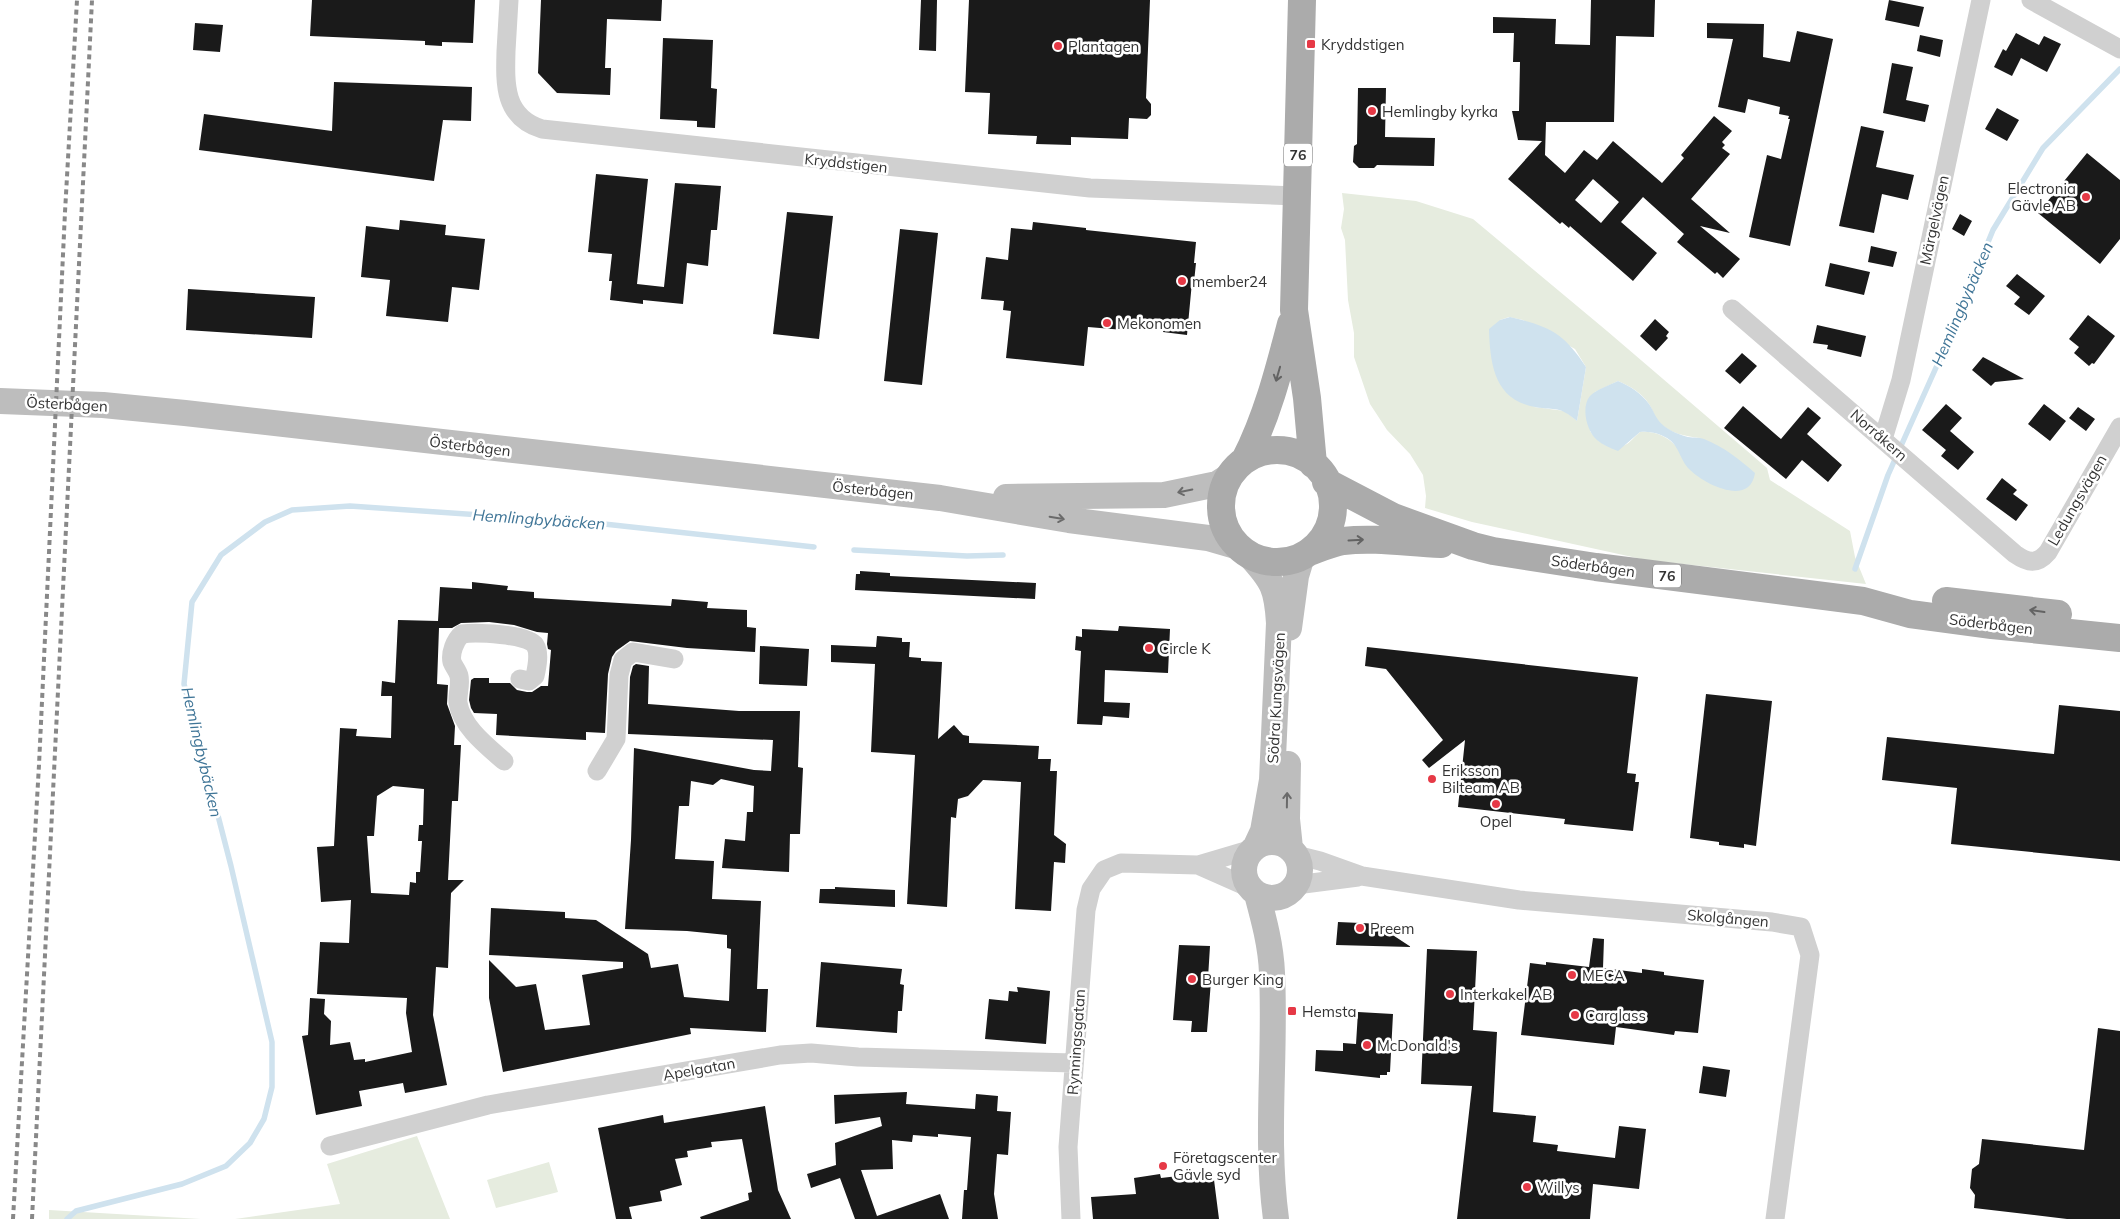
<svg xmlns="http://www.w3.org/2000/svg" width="2120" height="1219" viewBox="0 0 2120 1219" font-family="Mulish,sans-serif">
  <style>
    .green { fill: #e6ecdf; fill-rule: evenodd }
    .water { fill: #cfe2ee }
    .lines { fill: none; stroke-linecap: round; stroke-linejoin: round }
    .stream { stroke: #cfe2ee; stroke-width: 5.5 }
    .building { fill: #1a1a1a; fill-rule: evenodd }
    .street { stroke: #d0d0d0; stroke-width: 19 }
    .secondary { stroke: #bdbdbd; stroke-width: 26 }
    .primary { stroke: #ababab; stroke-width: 28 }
    .rail { stroke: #888; stroke-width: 4; stroke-dasharray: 5 4; stroke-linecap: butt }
    .oneway { stroke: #636363 }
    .oneway2 { stroke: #6a6a6a }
    .poi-dot { fill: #e63946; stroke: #fff; stroke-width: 2 }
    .labels { text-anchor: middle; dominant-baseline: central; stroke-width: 5; stroke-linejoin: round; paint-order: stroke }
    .shield { fill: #fff; stroke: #707070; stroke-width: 1 }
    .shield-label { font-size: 14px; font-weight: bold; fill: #333 }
    .poi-label { font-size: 15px; fill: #333; stroke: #fff; text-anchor: start }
    .street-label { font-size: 15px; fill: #333; stroke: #fff }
    .water-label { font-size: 16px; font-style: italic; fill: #3f7597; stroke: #fff }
  </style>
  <rect width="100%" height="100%" fill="#fff"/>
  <path class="green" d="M 1342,193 L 1416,201 L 1473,219 L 1607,331 L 1767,468 L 1770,480 L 1850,531 L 1855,557 L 1866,584 L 1646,560 L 1472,522 L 1425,508 L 1426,496 L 1423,475 L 1410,454 L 1387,430 L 1370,404 L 1354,357 L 1354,333 L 1348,300 L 1345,240 L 1341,228 L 1344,209 ZM 1509,317 L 1523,320 L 1575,349 L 1586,367 L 1577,421 L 1565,411 L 1534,407 L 1500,320 ZM 1618,381 C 1630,386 1642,393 1649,404 C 1653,410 1654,416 1658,421 C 1668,433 1687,437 1701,438 L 1676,446 C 1666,436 1655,431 1640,432 C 1635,436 1630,443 1625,445 C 1610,452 1598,442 1590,431 L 1595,392 Z
    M 417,1136 L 450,1219 L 235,1219 L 340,1204 L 327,1164 Z
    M 549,1162 L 558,1192 L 496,1208 L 487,1180 Z
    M 49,1210 L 201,1219 L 49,1219 Z"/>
  <path class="water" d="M 1510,317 C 1549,326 1564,333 1586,367 L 1577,421 C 1558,405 1557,411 1535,407 C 1494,400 1490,363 1489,329 L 1500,320 Z
    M 1618,381 C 1630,386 1641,393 1649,404 C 1654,411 1656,420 1664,426 C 1670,431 1681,435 1688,437 C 1694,438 1699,437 1704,439 C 1724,447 1739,459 1755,473 C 1750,507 1705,485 1689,469 C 1680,460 1679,445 1667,438 C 1658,433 1650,431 1640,432 L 1618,451 C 1610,448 1603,445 1597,440 C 1586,431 1581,406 1590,396 C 1597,389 1610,385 1618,381 Z"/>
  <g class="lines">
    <path class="stream" d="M 854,550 L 967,556 L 1003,555
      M 1855,569 L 1888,475 L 1943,352 L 1993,230 L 2043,148 L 2120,69
      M 67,1219 L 76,1211 L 182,1184 L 226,1166 L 250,1143 L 264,1119 L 272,1087 L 272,1042 L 231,866 L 184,684 L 192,602 L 221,555 L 265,522 L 292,510 L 350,506 L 595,523 L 814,547"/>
  </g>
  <path class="building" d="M 312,0 L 475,0 L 473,43 L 442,42 L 442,46 L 425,45 L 425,41 L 310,36 Z
    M 541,0 L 662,0 L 661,21 L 607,19 L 605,68 L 611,68 L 610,95 L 557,93 L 538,73 Z
    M 921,0 L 937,0 L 936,51 L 919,50 Z
    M 969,0 L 1150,0 L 1146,98 L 1151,104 L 1151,115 L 1147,119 L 1129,118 L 1128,139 L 1071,137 L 1071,145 L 1036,144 L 1037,136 L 988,134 L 990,93 L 965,92 Z
    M 1591,0 L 1655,0 L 1654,37 L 1616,36 L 1614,122 L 1546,122 L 1545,155 L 1565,173 L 1584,150 L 1597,160 L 1613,141 L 1662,183 L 1684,158 L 1681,155 L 1714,116 L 1732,131 L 1722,142 L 1725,145 L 1722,148 L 1730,154 L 1691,199 L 1730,233 L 1700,226 L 1740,259 L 1723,278 L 1717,272 L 1715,274 L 1677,242 L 1684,234 L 1643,197 L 1621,222 L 1657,253 L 1633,281 L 1570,226 L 1569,228 L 1562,222 L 1560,224 L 1508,179 L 1542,141 L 1518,140 L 1512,111 L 1519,111 L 1520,62 L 1513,62 L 1514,33 L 1493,33 L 1493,17 L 1556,19 L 1555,44 L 1590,45 ZM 1593,179 L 1619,202 L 1601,223 L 1575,200 Z
    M 1889,0 L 1924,7 L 1919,27 L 1885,20 Z
    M 195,23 L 223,25 L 220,52 L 193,50 Z
    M 1707,23 L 1764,24 L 1763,57 L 1790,62 L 1797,31 L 1833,39 L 1790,246 L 1749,237 L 1767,155 L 1781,159 L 1790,119 L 1788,119 L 1789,116 L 1779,114 L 1780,107 L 1748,99 L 1745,113 L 1718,107 L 1733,39 L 1707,38 Z
    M 2016,33 L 2039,45 L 2044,36 L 2061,44 L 2047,72 L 2021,58 L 2012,76 L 1994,67 L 2003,49 L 2006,51 Z
    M 1920,35 L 1943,40 L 1940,57 L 1917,51 Z
    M 663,38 L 713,40 L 711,88 L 717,89 L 715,128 L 697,127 L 697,121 L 660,119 Z
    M 1892,63 L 1913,67 L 1906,100 L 1929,105 L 1925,122 L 1883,113 Z
    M 334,82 L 472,87 L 471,121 L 443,120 L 434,181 L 199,150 L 204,114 L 332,131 Z
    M 1358,88 L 1386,88 L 1385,137 L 1435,138 L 1434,166 L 1377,165 L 1374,168 L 1359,168 L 1353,162 L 1354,146 L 1357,144 Z
    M 1997,108 L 2019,120 L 2007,141 L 1985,129 Z
    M 1861,126 L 1884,131 L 1876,167 L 1914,175 L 1908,200 L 1882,194 L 1874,233 L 1839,226 Z
    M 2087,153 L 2120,180 L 2120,239 L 2100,264 L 2038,213 Z
    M 596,174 L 648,179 L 637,284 L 664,287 L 675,183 L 721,186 L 717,230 L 711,230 L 708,266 L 687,263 L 683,304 L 643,300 L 643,304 L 610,300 L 612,281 L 609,281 L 612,254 L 588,252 Z
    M 787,212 L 833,216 L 819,339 L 773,334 Z
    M 1960,214 L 1972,221 L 1964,236 L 1952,229 Z
    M 400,220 L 446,225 L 445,235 L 485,239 L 479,290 L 452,287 L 448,322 L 386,316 L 390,280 L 361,277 L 366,226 L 399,230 Z
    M 1033,222 L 1086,228 L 1086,230 L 1196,242 L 1194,263 L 1196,263 L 1194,282 L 1192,282 L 1187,335 L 1163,332 L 1163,327 L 1125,323 L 1124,330 L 1088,327 L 1084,366 L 1006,358 L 1011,311 L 1003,310 L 1004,301 L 981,299 L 986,257 L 1008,260 L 1011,228 L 1032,230 Z
    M 900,229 L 938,233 L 922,385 L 884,381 Z
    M 1871,246 L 1897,252 L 1893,267 L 1868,262 Z
    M 1830,263 L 1870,272 L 1864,295 L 1825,286 Z
    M 2017,274 L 2045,296 L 2029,315 L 2014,304 L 2020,297 L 2006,286 Z
    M 188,289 L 315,297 L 312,338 L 186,330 Z
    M 2088,315 L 2115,336 L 2094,364 L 2092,363 L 2089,366 L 2074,353 L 2079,347 L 2069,339 Z
    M 1655,319 L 1669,332 L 1666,336 L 1668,338 L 1656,351 L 1640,336 Z
    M 1817,325 L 1866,336 L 1861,357 L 1827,349 L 1828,345 L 1813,343 Z
    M 1742,353 L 1757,366 L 1740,384 L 1725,371 Z
    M 1983,357 L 2024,379 L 1995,382 L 1991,386 L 1972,370 Z
    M 1946,404 L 1962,418 L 1950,431 L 1974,452 L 1958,470 L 1941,456 L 1946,450 L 1922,430 Z
    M 2044,404 L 2066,421 L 2050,441 L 2028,424 Z
    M 1743,406 L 1781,439 L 1808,407 L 1821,418 L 1807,434 L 1842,465 L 1828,482 L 1802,460 L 1786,479 L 1724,428 Z
    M 2078,407 L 2095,419 L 2086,431 L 2069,418 Z
    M 2002,478 L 2017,490 L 2013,494 L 2028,505 L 2016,521 L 1986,499 Z
    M 860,571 L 890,573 L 890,576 L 1036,583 L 1035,599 L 855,590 L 856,574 L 860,574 Z
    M 472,582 L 508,586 L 507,590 L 534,592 L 534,598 L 671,606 L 672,599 L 708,602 L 707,608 L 747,610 L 747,627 L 756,628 L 755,652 L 687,648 L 630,641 L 616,651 L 612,657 L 608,674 L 605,733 L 586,732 L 586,740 L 496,735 L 497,714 L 474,713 L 471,708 L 469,700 L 471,680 L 474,678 L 489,678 L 489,683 L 510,683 L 517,690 L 527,692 L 532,692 L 541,686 L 548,686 L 551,650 L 548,649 L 547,644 L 548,633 L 537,632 L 514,625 L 489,622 L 461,623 L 452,628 L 439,628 L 437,684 L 448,685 L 447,704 L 455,726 L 454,745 L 461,745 L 458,801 L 452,801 L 448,880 L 464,880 L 451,893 L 448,968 L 436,967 L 433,1015 L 447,1085 L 405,1093 L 403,1083 L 359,1091 L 362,1106 L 316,1115 L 302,1036 L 308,1035 L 310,998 L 325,999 L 324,1014 L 331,1021 L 330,1045 L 350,1042 L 354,1060 L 365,1059 L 365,1062 L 412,1052 L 406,1013 L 407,998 L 317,994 L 320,942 L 349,943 L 351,900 L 321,902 L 317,847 L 334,846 L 340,728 L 357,729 L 356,736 L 391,738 L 392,696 L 381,696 L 382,681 L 395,683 L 398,620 L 438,621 L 440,587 L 472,589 ZM 393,786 L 424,789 L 423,825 L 419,825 L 418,841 L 422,841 L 420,872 L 416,872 L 416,883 L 410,882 L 409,895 L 371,893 L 367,836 L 374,836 L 377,796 Z
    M 1119,626 L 1170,629 L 1168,673 L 1105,670 L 1104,702 L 1130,703 L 1129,718 L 1103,716 L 1102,725 L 1077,724 L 1081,651 L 1075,650 L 1076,636 L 1082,637 L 1082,629 L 1118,631 Z
    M 877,636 L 902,638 L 902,642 L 910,642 L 909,657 L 921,658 L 921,661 L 942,662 L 938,739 L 954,725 L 963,735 L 969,736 L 969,743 L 1039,746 L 1038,759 L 1051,759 L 1050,771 L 1057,771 L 1054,835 L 1066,844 L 1065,863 L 1054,862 L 1051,911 L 1015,909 L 1021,782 L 983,780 L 968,796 L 958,799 L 956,818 L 951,817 L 947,907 L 907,904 L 915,755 L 871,752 L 875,664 L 831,662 L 831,645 L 876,647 Z
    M 760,646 L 809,649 L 807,686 L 759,684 Z
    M 1367,647 L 1638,677 L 1627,773 L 1636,774 L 1635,782 L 1639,782 L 1633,831 L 1564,824 L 1565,819 L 1458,807 L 1465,740 L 1429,768 L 1422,760 L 1443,740 L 1386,669 L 1365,666 Z
    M 636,664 L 649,666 L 648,704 L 739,711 L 800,711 L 798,767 L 803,768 L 800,834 L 790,834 L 789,872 L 722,868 L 725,839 L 745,841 L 747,812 L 753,812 L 754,786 L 721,779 L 713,785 L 691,781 L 689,806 L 679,806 L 675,859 L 714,861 L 712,899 L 761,901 L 757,989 L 768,989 L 766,1032 L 690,1028 L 691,1034 L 503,1072 L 489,998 L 489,960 L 516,987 L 536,984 L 545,1030 L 590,1025 L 582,975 L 623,968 L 623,962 L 489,955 L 491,908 L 565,912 L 565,918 L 596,920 L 648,954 L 651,968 L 678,964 L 684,997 L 729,1001 L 731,949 L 727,948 L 727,935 L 687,931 L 625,929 L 631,840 L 634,748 L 754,770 L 771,771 L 773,740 L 628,734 L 630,677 L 633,666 Z
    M 1706,694 L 1772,701 L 1756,846 L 1744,844 L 1744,848 L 1719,845 L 1719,842 L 1690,838 Z
    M 2059,705 L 2120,711 L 2120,861 L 1951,844 L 1957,788 L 1882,780 L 1887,737 L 2054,754 Z
    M 835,887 L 895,890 L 895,907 L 819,903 L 820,889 L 835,889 Z
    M 1338,922 L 1383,924 L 1382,928 L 1411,947 L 1336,945 Z
    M 1593,938 L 1604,939 L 1603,968 L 1642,973 L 1642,969 L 1664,972 L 1664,975 L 1704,980 L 1698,1033 L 1675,1031 L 1674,1035 L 1616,1027 L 1614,1045 L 1521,1035 L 1530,963 L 1546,965 L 1546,962 L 1589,967 Z
    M 1179,945 L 1210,946 L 1208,978 L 1211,981 L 1207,1032 L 1191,1032 L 1192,1021 L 1173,1020 Z
    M 1427,949 L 1477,951 L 1473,1030 L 1497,1032 L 1493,1112 L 1536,1116 L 1533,1142 L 1558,1145 L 1557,1151 L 1615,1158 L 1619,1126 L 1646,1129 L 1639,1189 L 1593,1184 L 1590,1219 L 1457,1219 L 1472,1086 L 1421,1084 Z
    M 821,962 L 902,969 L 900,984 L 904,985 L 902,1011 L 898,1011 L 897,1033 L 816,1027 Z
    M 1017,987 L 1050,991 L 1046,1044 L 985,1039 L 989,999 L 1008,1001 L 1009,991 L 1018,992 Z
    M 1358,1012 L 1393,1014 L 1390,1072 L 1387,1072 L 1387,1075 L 1380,1075 L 1380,1078 L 1315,1071 L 1316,1050 L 1343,1051 L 1343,1043 L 1356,1044 Z
    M 2098,1028 L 2120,1031 L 2120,1219 L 2067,1219 L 1974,1208 L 1975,1195 L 1970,1188 L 1972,1169 L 1979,1164 L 1982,1139 L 2084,1150 Z
    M 1703,1066 L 1730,1070 L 1726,1097 L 1699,1093 Z
    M 907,1092 L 906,1104 L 975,1109 L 976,1094 L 998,1096 L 997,1111 L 1011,1112 L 1008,1155 L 997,1154 L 994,1194 L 998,1219 L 962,1219 L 964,1190 L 967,1190 L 971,1137 L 938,1134 L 938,1137 L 913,1135 L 912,1142 L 892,1140 L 893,1169 L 861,1170 L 877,1216 L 940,1194 L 949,1219 L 855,1219 L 840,1178 L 811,1188 L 807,1174 L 836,1165 L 835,1143 L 882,1126 L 880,1117 L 835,1124 L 834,1095 Z
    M 765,1106 L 778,1190 L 791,1219 L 701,1219 L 700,1217 L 749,1200 L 748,1193 L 752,1192 L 742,1139 L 711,1142 L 712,1147 L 687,1151 L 688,1157 L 675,1159 L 682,1185 L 660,1191 L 662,1201 L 629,1207 L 632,1219 L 616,1219 L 598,1128 L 663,1115 L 664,1123 Z
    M 1213,1172 L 1219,1219 L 1093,1219 L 1091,1197 L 1136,1194 L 1134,1178 L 1160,1174 L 1161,1178 Z"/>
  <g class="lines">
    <path class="street" d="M 509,0 C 508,17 507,34 506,51 C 505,85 504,117 542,129 L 1090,188 L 1297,196
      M 2031,0 L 2120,49
      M 1732,309 L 2015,554 C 2028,563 2037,565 2048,552 L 2120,427
      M 1883,439 L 1901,380 L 1981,0
      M 504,761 C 487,746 462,727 458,703 C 457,695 461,685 459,676 C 458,671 454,667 452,662 C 450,653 455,640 462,634 C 475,632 528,634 535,645 C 540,653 537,667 535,676 L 529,681 L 520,679
      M 597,771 L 616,739 L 619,675 L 623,660 L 633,652 L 674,659
      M 1296,855 L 1320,861 L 1362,876 L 1519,900 L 1772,922 L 1801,927 L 1810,955 L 1775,1219
      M 1198,865 L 1250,888
      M 1296,885 L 1358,877
      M 330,1146 L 488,1105 L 780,1055 L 811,1053 L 858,1057 L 1074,1063
      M 1071,1219 L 1068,1147 L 1086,910 L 1091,889 L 1104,870 L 1121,863 L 1198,865 L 1252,849"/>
    <path class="secondary" d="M 0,401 L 103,405 L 185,413 L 940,498 L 1069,520 L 1208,538 L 1239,547
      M 1006,497 L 1164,495 L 1217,484 L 1231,475
      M 1250,556 C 1273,581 1277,589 1279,623 L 1272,780 L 1263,831 L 1256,846
      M 1289,628 L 1296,576 L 1302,556
      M 1288,764 L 1287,819 L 1290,848
      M1244 870a28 28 0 1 1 56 0a28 28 0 1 1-56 0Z
      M 1257,894 C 1264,920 1271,946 1272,973 C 1276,1056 1265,1136 1276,1219"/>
    <path class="primary" d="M 1302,0 L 1294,310 L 1307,398 L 1313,464
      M1221 506a56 56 0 1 1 112 0a56 56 0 1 1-112 0Z
      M 1245,460 C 1267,417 1279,370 1291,324
      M 1326,482 L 1393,517 L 1473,546 L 1493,551 L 1596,567 L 1863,601 L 1910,614 L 1992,625 L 2120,638
      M 1309,552 C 1320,548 1332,543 1343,541 C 1376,537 1408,543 1441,544
      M 1946,601 L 2058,614"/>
    <path class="rail" d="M 13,1219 L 39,765 L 65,212 L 77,0
      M 32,1219 L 92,0"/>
  </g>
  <defs><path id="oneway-shaft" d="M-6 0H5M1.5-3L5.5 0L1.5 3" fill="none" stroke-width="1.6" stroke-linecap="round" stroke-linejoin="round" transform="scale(1.25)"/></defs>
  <g class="oneway">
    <use href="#oneway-shaft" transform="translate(1278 374) rotate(106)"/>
    <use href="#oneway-shaft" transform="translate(1356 540) rotate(-3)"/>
    <use href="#oneway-shaft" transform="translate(2037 611) rotate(-172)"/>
  </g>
  <g class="oneway2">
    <use href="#oneway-shaft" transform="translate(1185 491) rotate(168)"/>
    <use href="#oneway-shaft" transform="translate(1057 518) rotate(10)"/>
    <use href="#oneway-shaft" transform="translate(1287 800) rotate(-89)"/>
  </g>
  <g class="poi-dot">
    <rect x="1306" y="39" width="10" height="10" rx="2.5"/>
    <circle cx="1058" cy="46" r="5"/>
    <circle cx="1372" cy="111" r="5"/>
    <circle cx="2086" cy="197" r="5"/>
    <circle cx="1182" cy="281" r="5"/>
    <circle cx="1107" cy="323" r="5"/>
    <circle cx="1149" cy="648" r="5"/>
    <circle cx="1432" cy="779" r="5"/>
    <circle cx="1496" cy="804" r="5"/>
    <circle cx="1360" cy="928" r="5"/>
    <circle cx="1572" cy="975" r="5"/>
    <circle cx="1192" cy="979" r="5"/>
    <circle cx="1450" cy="994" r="5"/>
    <rect x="1287" y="1006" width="10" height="10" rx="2.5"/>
    <circle cx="1575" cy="1015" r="5"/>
    <circle cx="1367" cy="1045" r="5"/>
    <circle cx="1163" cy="1166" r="5"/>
    <circle cx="1527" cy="1187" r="5"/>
  </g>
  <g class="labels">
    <g class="shield">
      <rect x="1284" y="143.5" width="28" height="23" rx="4"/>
      <rect x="1653" y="564.5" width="28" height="23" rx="4"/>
    </g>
    <g class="shield-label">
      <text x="1298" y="155">76</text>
      <text x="1667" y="576">76</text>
    </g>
    <g class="poi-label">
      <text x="1321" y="44">Kryddstigen</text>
      <text x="1068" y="46">Plantagen</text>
      <text x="1382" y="111">Hemlingby kyrka</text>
      <text x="2076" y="188" text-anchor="end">Electronia<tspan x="2076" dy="17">Gävle AB</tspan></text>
      <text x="1192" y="281">member24</text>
      <text x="1117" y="323">Mekonomen</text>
      <text x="1159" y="648">Circle K</text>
      <text x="1442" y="770">Eriksson<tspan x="1442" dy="17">Bilteam AB</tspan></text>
      <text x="1496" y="821" text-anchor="middle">Opel</text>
      <text x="1370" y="928">Preem</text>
      <text x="1582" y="975">MECA</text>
      <text x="1202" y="979">Burger King</text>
      <text x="1460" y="994">Interkakel AB</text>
      <text x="1302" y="1011">Hemsta</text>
      <text x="1585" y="1015">Carglass</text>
      <text x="1377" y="1045">McDonald's</text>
      <text x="1173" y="1157">Företagscenter<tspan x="1173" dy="17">Gävle syd</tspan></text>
      <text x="1537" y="1187">Willys</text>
    </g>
    <g class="street-label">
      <text transform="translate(846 163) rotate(6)">Kryddstigen</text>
      <text transform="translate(1934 220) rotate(-78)">Märgelvägen</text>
      <text transform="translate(67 404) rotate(3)">Österbågen</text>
      <text transform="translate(1879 435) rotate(41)">Norråkern</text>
      <text transform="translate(470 446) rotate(7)">Österbågen</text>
      <text transform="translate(873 490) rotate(6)">Österbågen</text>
      <text transform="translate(2077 500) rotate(-60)">Ledungsvägen</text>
      <text transform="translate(1593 566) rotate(8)">Söderbågen</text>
      <text transform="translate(1991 624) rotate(7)">Söderbågen</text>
      <text transform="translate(1276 698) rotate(-87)">Södra Kungsvägen</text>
      <text transform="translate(1728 918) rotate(5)">Skolgången</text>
      <text transform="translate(1076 1042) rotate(-86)">Rynningsgatan</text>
      <text transform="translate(699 1069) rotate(-10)">Apelgatan</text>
    </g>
    <g class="water-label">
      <text transform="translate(1962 304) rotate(-67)">Hemlingbybäcken</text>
      <text transform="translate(539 519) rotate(4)">Hemlingbybäcken</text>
      <text transform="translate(202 752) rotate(77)">Hemlingbybäcken</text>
    </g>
  </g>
</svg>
